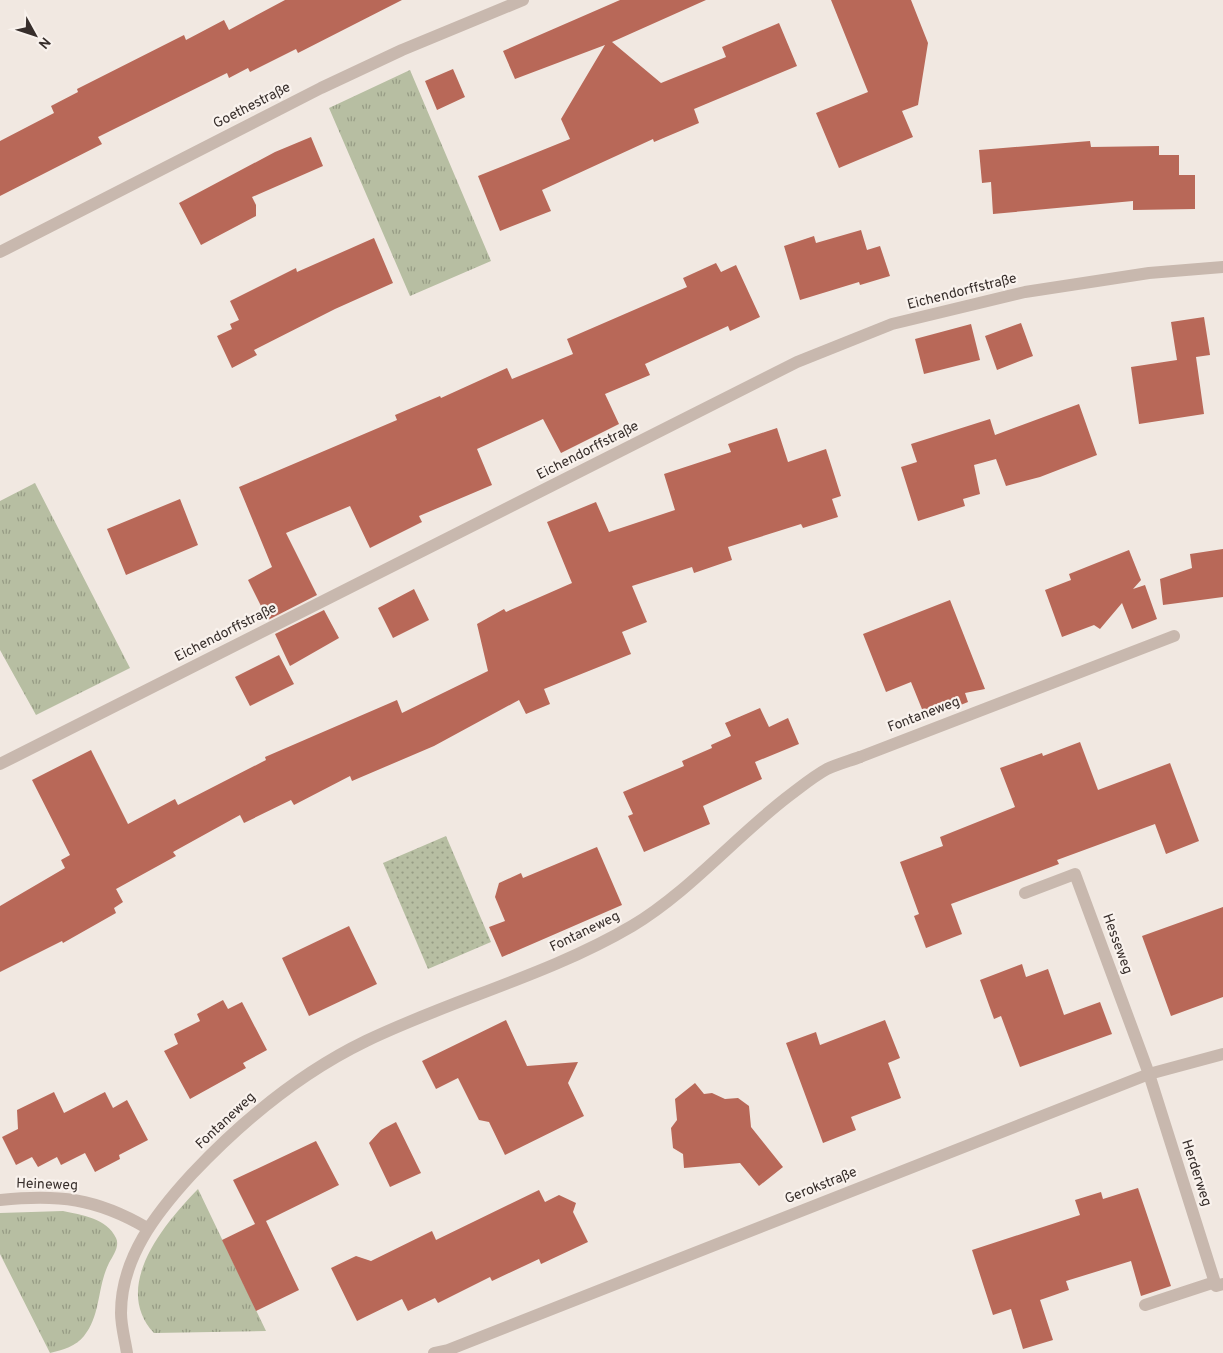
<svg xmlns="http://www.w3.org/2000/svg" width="1223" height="1353" viewBox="0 0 1223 1353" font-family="Overpass,sans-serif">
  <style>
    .grass { fill: url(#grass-tufts) }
    .park { fill: url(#park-dots) }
    .building { fill: #b86858 }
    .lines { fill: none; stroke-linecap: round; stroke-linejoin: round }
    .service { stroke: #c8b8ae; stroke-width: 12 }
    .minor { stroke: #c8b8ae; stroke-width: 12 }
    .labels { text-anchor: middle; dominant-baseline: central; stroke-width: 4.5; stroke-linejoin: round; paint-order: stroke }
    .street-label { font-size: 14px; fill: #372e2b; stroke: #f9f2ed }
  </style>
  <defs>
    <pattern id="grass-tufts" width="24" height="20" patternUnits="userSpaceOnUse" patternTransform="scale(1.25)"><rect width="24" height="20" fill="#b7bea2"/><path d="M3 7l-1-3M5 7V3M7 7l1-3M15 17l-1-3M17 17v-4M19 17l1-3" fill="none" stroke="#969b84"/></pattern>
    <pattern id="park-dots" width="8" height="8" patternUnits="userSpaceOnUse" patternTransform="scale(1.25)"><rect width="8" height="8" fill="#b7bea2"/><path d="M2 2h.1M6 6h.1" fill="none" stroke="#969b84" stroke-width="1.8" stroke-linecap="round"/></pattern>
  </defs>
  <rect width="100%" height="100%" fill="#f1e8e1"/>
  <path class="grass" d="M 410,70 L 491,261 L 410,296 L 329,108 Z
    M 35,483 L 130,668 L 36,715 L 0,650 L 0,501 Z
    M 198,1189 L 266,1331 L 154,1333 C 111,1287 164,1224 198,1189 Z
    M 63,1211 C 81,1215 107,1218 116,1238 C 120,1246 113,1256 109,1263 C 97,1287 101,1315 84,1336 C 76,1346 63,1350 50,1353 L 0,1254 L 0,1213 Z"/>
  <path class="park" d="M 446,836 L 491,942 L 428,969 L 383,863 Z"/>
  <path class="building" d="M 285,0 L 402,0 L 298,53 L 296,49 L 250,72 L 248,68 L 229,78 L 227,73 L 98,137 L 102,144 L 0,196 L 0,141 L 54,113 L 51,106 L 78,92 L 77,89 L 184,35 L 186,40 L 224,20 L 229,30 Z
    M 620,0 L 706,0 L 612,42 L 661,83 L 726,57 L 722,47 L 779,23 L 797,66 L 694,109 L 699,123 L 654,142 L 653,139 L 542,190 L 551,211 L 500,231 L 478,176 L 570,139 L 561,119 L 605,45 L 515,79 L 503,51 Z
    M 831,0 L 911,0 L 928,43 L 918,105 L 902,111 L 913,137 L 839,168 L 816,113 L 868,92 Z
    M 453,69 L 465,97 L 437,110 L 425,81 Z
    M 311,137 L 323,166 L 252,197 L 256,205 L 256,216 L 201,245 L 179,203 L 275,152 Z
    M 1090,141 L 1091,147 L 1159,146 L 1159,155 L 1179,155 L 1179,175 L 1195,175 L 1195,209 L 1133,210 L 1133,201 L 993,214 L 991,182 L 982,183 L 979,150 Z
    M 861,230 L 867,250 L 880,246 L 890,276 L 860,285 L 859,282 L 800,300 L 784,246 L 814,236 L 816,243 Z
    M 374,238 L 393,283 L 335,309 L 254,350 L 257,355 L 232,368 L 217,336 L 232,329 L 230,324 L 239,320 L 230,301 L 296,268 L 297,272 Z
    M 716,263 L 721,272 L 736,265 L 760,317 L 730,331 L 728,326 L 645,364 L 650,375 L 605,394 L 619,424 L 561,453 L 543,419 L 477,449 L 492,485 L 419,516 L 422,522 L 370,548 L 350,506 L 286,533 L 317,595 L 268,620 L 248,580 L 272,567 L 239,487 L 397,420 L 395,415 L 440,396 L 441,398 L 507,368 L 512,379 L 573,354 L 567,339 L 687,287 L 683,278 Z
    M 1204,317 L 1210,355 L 1196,357 L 1204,414 L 1139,424 L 1131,367 L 1177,360 L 1171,322 Z
    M 1021,323 L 1033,356 L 997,370 L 985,336 Z
    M 971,324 L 980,360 L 924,374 L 915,339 Z
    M 1079,404 L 1097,455 L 1040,477 L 1006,486 L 996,459 L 974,465 L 980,494 L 963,499 L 965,506 L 918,521 L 901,467 L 917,462 L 911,444 L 990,419 L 995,435 Z
    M 777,428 L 788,462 L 826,449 L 841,496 L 832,499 L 838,517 L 803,528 L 801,524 L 728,547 L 732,560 L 694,573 L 692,567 L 632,586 L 647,622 L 622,632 L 631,654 L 544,689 L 550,704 L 526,714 L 519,700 L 434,746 L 352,781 L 350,776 L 294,805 L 291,800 L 244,823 L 240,815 L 173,852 L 176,856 L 116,889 L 123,902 L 114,908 L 116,913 L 63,943 L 62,941 L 0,972 L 0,906 L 65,868 L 61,860 L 70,855 L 32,780 L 91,750 L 128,824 L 175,799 L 178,805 L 266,760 L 265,757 L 397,700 L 402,713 L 488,671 L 477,624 L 504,609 L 506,612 L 572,583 L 547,522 L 596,502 L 609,532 L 675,510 L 664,474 L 731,452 L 728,444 Z
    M 180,499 L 198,545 L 126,575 L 107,529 Z
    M 1223,549 L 1223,597 L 1163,605 L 1160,579 L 1192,568 L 1190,554 Z
    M 1129,550 L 1141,580 L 1133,589 L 1145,585 L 1157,619 L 1132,629 L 1122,603 L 1100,629 L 1094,625 L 1062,637 L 1045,590 L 1071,580 L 1069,574 Z
    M 414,589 L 429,620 L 393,638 L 378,608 Z
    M 950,600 L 985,689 L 965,693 L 968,702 L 926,719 L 911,682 L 886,692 L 863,634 Z
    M 324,610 L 339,638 L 290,666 L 275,634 Z
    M 279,655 L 294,684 L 250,706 L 235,677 Z
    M 760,708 L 769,727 L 788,718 L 799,744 L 755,762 L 762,779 L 703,806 L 710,824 L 644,852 L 628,816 L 633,814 L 623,792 L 684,766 L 682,761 L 712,748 L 711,745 L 731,736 L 725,723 Z
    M 1080,742 L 1098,790 L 1170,763 L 1199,841 L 1166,854 L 1155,824 L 1057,860 L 1059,864 L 951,904 L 962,934 L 926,948 L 914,916 L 919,914 L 900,862 L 943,846 L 940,837 L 1015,807 L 1000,768 L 1042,753 L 1043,756 Z
    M 597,847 L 622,905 L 502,957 L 489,927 L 505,921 L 495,897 L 499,883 L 521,873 L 523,878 Z
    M 1223,907 L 1223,997 L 1171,1016 L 1142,936 Z
    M 349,926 L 377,984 L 309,1016 L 282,958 Z
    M 1022,964 L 1026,977 L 1048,969 L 1064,1015 L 1100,1002 L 1112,1034 L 1020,1067 L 1001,1016 L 994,1019 L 980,980 Z
    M 223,1000 L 228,1009 L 242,1002 L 267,1050 L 243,1063 L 246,1068 L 190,1099 L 164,1051 L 178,1044 L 174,1034 L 200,1021 L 197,1014 Z
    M 506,1020 L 527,1066 L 578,1062 L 568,1083 L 584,1116 L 505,1155 L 489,1122 L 479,1120 L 458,1078 L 436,1089 L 422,1061 Z
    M 885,1020 L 900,1058 L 888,1063 L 901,1098 L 851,1117 L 856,1130 L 823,1143 L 786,1043 L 816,1032 L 820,1045 Z
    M 695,1083 L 704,1094 L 712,1093 L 725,1099 L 738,1098 L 749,1106 L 751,1127 L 783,1167 L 759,1186 L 740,1163 L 684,1168 L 683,1154 L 673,1148 L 671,1128 L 677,1120 L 675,1099 Z
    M 54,1092 L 64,1113 L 105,1092 L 113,1108 L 127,1100 L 148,1140 L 119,1155 L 120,1159 L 95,1172 L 85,1153 L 61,1165 L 57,1157 L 38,1167 L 32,1157 L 16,1165 L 2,1137 L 18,1129 L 17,1110 Z
    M 396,1122 L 421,1173 L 390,1187 L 369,1143 L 381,1130 Z
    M 316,1141 L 339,1185 L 266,1221 L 299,1290 L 256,1311 L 222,1240 L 255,1224 L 233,1180 Z
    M 1138,1188 L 1171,1286 L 1141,1296 L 1131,1261 L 1066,1281 L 1069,1290 L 1040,1300 L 1053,1340 L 1023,1349 L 1011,1309 L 993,1315 L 972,1250 L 1080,1215 L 1075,1200 L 1101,1192 L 1103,1199 Z
    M 539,1190 L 545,1202 L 559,1195 L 576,1203 L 573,1212 L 588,1242 L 541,1264 L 539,1259 L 492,1281 L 490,1277 L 438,1303 L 435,1298 L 408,1311 L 402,1299 L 357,1321 L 331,1268 L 356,1256 L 371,1261 L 432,1231 L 436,1240 Z"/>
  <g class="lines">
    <path class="service" d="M 860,757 L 1174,636
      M 1025,893 L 1075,874 L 1149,1074 L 1216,1286 L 1223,1284
      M 1145,1305 L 1215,1282"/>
    <path class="minor" d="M 0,252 L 321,88 L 402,50 L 523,0
      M 0,764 L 797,362 L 892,324 L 1025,292 L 1149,273 L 1223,267
      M 0,1200 C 58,1194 96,1198 147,1228
      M 127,1353 C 125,1340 121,1326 121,1313 C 121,1258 156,1213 192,1174 C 242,1121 300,1073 366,1041 C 453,999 549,975 632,926 C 689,892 737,835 790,795 C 802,786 814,776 827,769 C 838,764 849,761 860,757
      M 434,1353 L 448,1350 L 1149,1074 L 1223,1054"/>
  </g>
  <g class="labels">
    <g class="street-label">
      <text transform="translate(252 106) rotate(-27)">Goethestraße</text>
      <text transform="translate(962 292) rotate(-14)">Eichendorffstraße</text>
      <text transform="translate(588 451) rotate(-27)">Eichendorffstraße</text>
      <text transform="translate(226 633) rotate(-27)">Eichendorffstraße</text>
      <text transform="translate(924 715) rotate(-21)">Fontaneweg</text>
      <text transform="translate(585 932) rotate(-26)">Fontaneweg</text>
      <text transform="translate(1117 944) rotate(70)">Hesseweg</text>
      <text transform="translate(226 1121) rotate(-43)">Fontaneweg</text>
      <text transform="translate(1196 1173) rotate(72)">Herderweg</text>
      <text transform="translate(47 1185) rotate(2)">Heineweg</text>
      <text transform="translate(821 1186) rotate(-22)">Gerokstraße</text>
    </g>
  </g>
  <g transform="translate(35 35) rotate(130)" stroke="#f9f2ed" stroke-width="4" paint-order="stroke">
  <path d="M0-4L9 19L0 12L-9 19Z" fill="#372e2b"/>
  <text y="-8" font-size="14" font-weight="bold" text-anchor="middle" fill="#372e2b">N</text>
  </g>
</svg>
